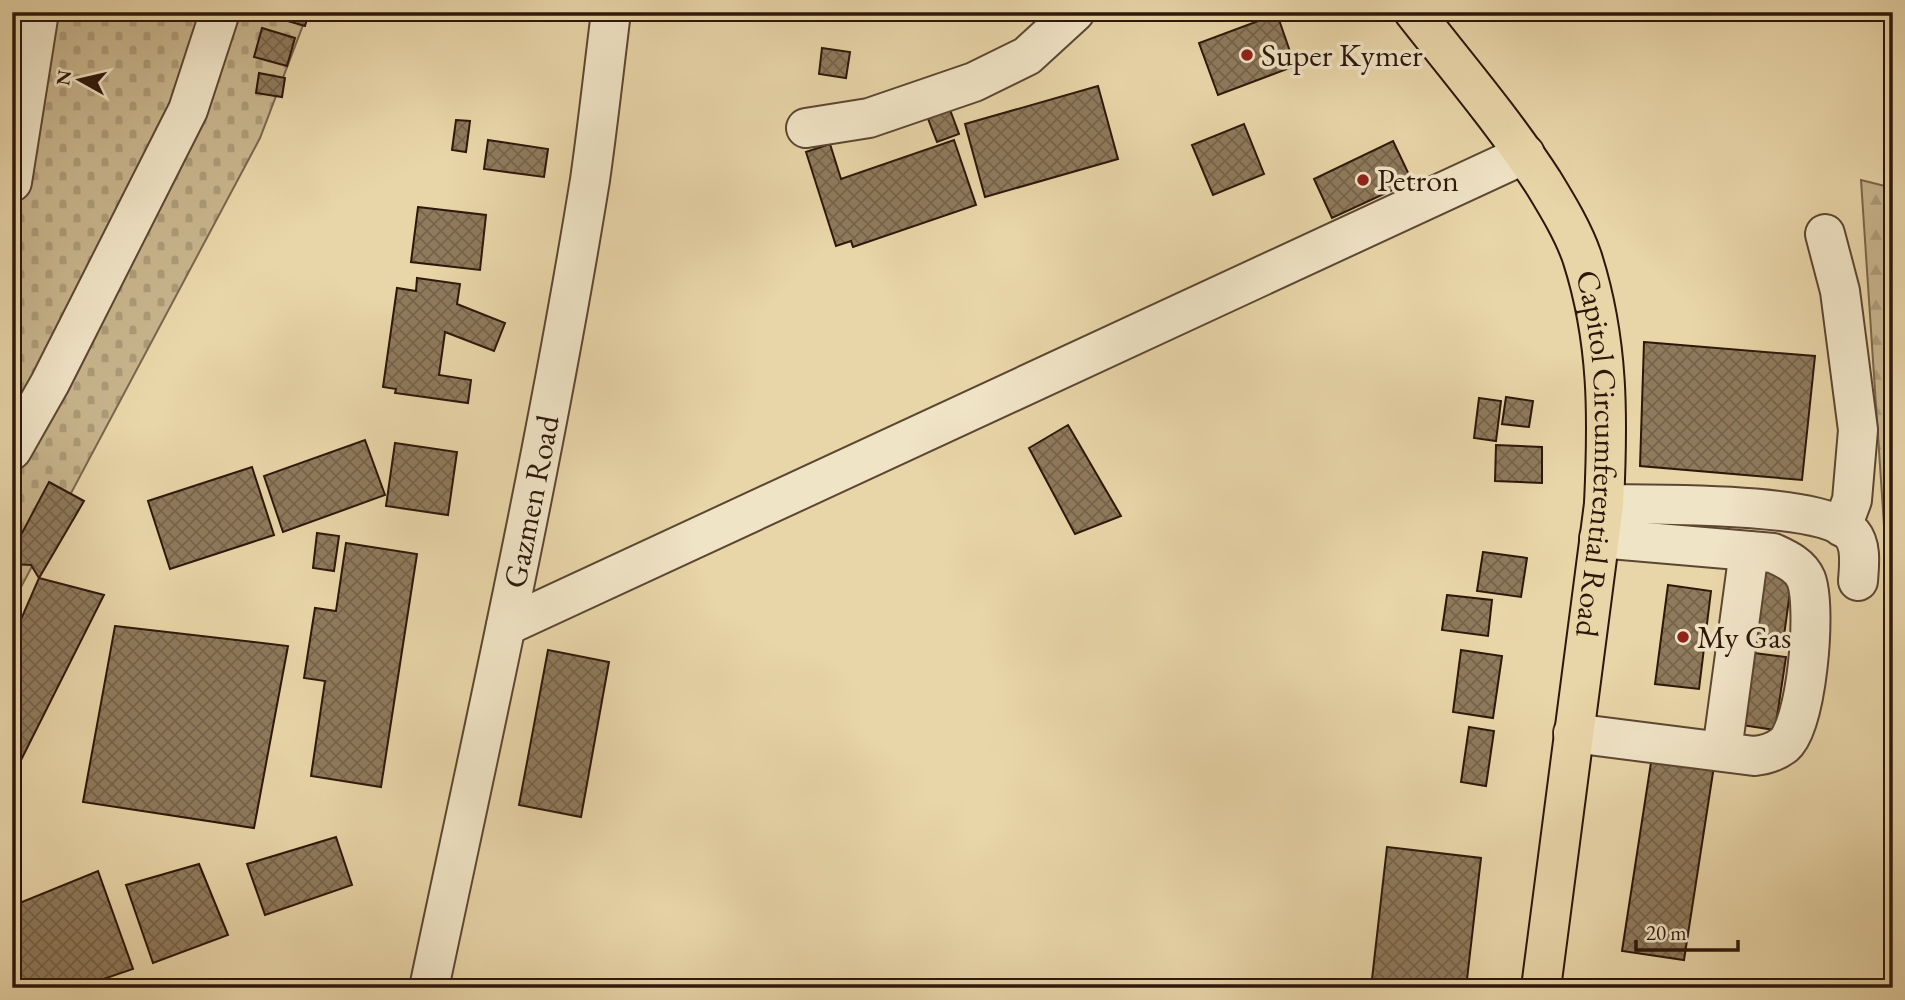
<svg xmlns="http://www.w3.org/2000/svg" width="1905" height="1000" viewBox="0 0 1905 1000" font-family="'EB Garamond',serif">
  <style>
    .forest { fill: url(#forest-firs); stroke: #7b664c; stroke-width: 2 }
    .cemetery { fill: url(#cemetery-stones); stroke: #7b664c; stroke-width: 2 }
    .building { fill: url(#building-cross-hatch); stroke: #2e170a; stroke-width: 2 }
    .lines { fill: none; stroke-linecap: round; stroke-linejoin: round }
    .minor-casing { stroke: #5c4632; stroke-width: 42 }
    .major-casing { stroke: #2e170a; stroke-width: 42 }
    .minor { stroke: #f0e4c6; stroke-width: 38 }
    .major { stroke: #e8d5a8; stroke-width: 38 }
    .poi-dot { fill: #8f2418; stroke: #f0e4c6; stroke-width: 2.5 }
    .labels { text-anchor: middle; dominant-baseline: central; stroke-width: 7; stroke-linejoin: round; paint-order: stroke }
    .poi-label { font-size: 32px; fill: #2e170a; stroke: #f0e4c6; text-anchor: start }
    .street-label { font-size: 32px; fill: #2e170a; stroke: #f0e4c6 }
  </style>
  <defs>
    <pattern id="forest-firs" width="22" height="20" patternUnits="userSpaceOnUse" patternTransform="scale(1.75)"><rect width="22" height="20" fill="#c8b58d"/><path d="M5 1l3.5 6h-7zM16 11l3.5 6h-7z" fill="#ac9b78"/></pattern>
    <pattern id="cemetery-stones" width="16" height="16" patternUnits="userSpaceOnUse" patternTransform="scale(1.75)"><rect width="16" height="16" fill="#c8b58d"/><path d="M2 7V4a2 2 0 0 1 4 0v3zM10 15v-3a2 2 0 0 1 4 0v3z" fill="#ac9b78"/></pattern>
    <pattern id="building-cross-hatch" width="8" height="8" patternUnits="userSpaceOnUse" patternTransform="scale(1.75)"><rect width="8" height="8" fill="#8f7a5c"/><path d="M0 0l8 8M0 8l8-8" fill="none" stroke="#75634a"/></pattern>
  </defs>
  <rect width="100%" height="100%" fill="#e8d5a8"/>
  <filter id="stains"><feTurbulence type="fractalNoise" baseFrequency=".00286" numOctaves="4"/><feColorMatrix values="0 0 0 0 .2 0 0 0 0 .09 0 0 0 0 .02 0 0 0 .5 -.17"/></filter>
  <radialGradient id="worn" r=".72"><stop offset=".6" stop-color="#630" stop-opacity="0"/><stop offset="1" stop-color="#630" stop-opacity=".3"/></radialGradient>
  <path class="forest" d="M 1861,180 L 1893,188 L 1893,661 Z"/>
  <path class="cemetery" d="M 12,12 L 308,12 L 260,138 L 12,604 Z"/>
  <path class="building" d="M 275,12 L 309,12 L 305,26 L 274,17 Z
    M 1277,14 L 1295,66 L 1218,95 L 1199,43 Z
    M 262,28 L 295,38 L 287,66 L 254,57 Z
    M 822,48 L 850,52 L 846,78 L 819,74 Z
    M 259,73 L 285,78 L 282,97 L 256,93 Z
    M 1098,86 L 1118,159 L 985,197 L 965,124 Z
    M 949,107 L 959,134 L 937,142 L 927,116 Z
    M 456,120 L 470,121 L 466,152 L 452,150 Z
    M 1244,124 L 1264,174 L 1213,195 L 1192,145 Z
    M 488,140 L 548,149 L 544,177 L 484,169 Z
    M 954,140 L 976,205 L 853,247 L 851,241 L 836,246 L 806,152 L 830,144 L 841,179 Z
    M 1393,141 L 1412,181 L 1332,218 L 1314,179 Z
    M 418,207 L 486,215 L 480,270 L 411,262 Z
    M 417,278 L 460,284 L 457,304 L 505,323 L 494,351 L 445,332 L 439,375 L 471,380 L 468,403 L 395,393 L 396,389 L 383,387 L 397,288 L 416,291 Z
    M 1644,342 L 1815,356 L 1802,480 L 1640,466 Z
    M 1506,397 L 1533,401 L 1529,427 L 1502,424 Z
    M 1479,398 L 1501,401 L 1496,441 L 1474,438 Z
    M 1068,425 L 1121,516 L 1075,534 L 1029,448 Z
    M 365,440 L 385,495 L 283,532 L 264,476 Z
    M 395,443 L 457,452 L 448,515 L 386,506 Z
    M 1496,445 L 1542,447 L 1542,483 L 1495,481 Z
    M 252,467 L 274,535 L 170,569 L 148,501 Z
    M 49,482 L 84,501 L 39,578 L 31,565 L 12,564 L 12,552 Z
    M 317,533 L 339,536 L 334,571 L 313,568 Z
    M 346,543 L 417,554 L 381,787 L 311,776 L 325,681 L 304,678 L 315,608 L 336,611 Z
    M 1483,552 L 1527,558 L 1521,597 L 1477,591 Z
    M 1757,565 L 1793,570 L 1783,643 L 1746,638 Z
    M 39,578 L 104,595 L 12,778 L 12,640 Z
    M 1668,585 L 1711,591 L 1699,689 L 1655,684 Z
    M 1447,595 L 1492,600 L 1488,636 L 1442,630 Z
    M 115,626 L 288,646 L 254,828 L 83,802 Z
    M 548,650 L 609,662 L 581,817 L 519,805 Z
    M 1461,650 L 1502,656 L 1493,718 L 1453,712 Z
    M 1746,652 L 1786,657 L 1775,730 L 1735,724 Z
    M 1469,727 L 1494,731 L 1486,786 L 1461,782 Z
    M 1652,756 L 1714,766 L 1684,960 L 1622,951 Z
    M 336,837 L 352,885 L 265,915 L 247,864 Z
    M 1387,847 L 1481,858 L 1466,988 L 1371,988 Z
    M 199,864 L 228,935 L 153,963 L 126,885 Z
    M 98,871 L 133,969 L 77,988 L 12,988 L 12,930 L 18,928 L 12,906 Z"/>
  <g class="lines">
    <defs>
      <g id="minor">
        <path d="M 806,128 L 869,118 L 974,82 L 1027,56 L 1075,12"/>
        <path d="M 12,182 L 39,12"/>
        <path d="M 1825,234 L 1840,291 L 1858,430 L 1852,500 L 1842,527"/>
        <path d="M 12,450 L 50,383 L 188,110 L 220,12"/>
        <path d="M 1604,504 C 1650,505 1823,501 1852,534 C 1862,546 1859,566 1858,581"/>
        <path d="M 506,626 L 1525,154"/>
        <path d="M 1573,733 L 1754,756 C 1765,755 1775,752 1784,745 C 1807,726 1817,607 1806,579 C 1800,565 1786,559 1773,553 L 1599,538"/>
        <path d="M 1722,751 L 1749,551"/>
        <path id="s1" d="M 429,988 C 486,719 546,451 590,180 C 598,124 604,68 611,12"/>
      </g>
      <g id="major">
        <path id="s2" d="M 1414,12 C 1458,68 1504,122 1543,182 C 1557,205 1573,231 1582,257 C 1609,341 1608,418 1604,504 L 1541,988"/>
      </g>
    </defs>
    <use href="#minor" class="minor-casing"/>
    <use href="#major" class="major-casing"/>
    <use href="#minor" class="minor"/>
    <use href="#major" class="major"/>
  </g>
  <g class="poi-dot">
    <circle cx="1247" cy="55" r="7"/>
    <circle cx="1363" cy="180" r="7"/>
    <circle cx="1683" cy="637" r="7"/>
  </g>
  <g class="labels">
    <g class="poi-label">
      <text x="1261" y="55">Super Kymer</text>
      <text x="1377" y="180">Petron</text>
      <text x="1697" y="637">My Gas</text>
    </g>
    <g class="street-label">
      <text stroke="none"><textPath href="#s2" startOffset="497">Capitol Circumferential Road</textPath></text>
      <text stroke="none"><textPath href="#s1" startOffset="497">Gazmen Road</textPath></text>
    </g>
  </g>
  <rect width="1905" height="1000" fill="none" stroke="#e8d5a8" stroke-width="42"/>
  <rect x="14" y="14" width="1877" height="972" fill="none" stroke="#2e170a" stroke-width="3.5"/>
  <rect x="21" y="21" width="1863" height="958" fill="none" stroke="#2e170a" stroke-width="2"/>
  <g transform="translate(80 80) rotate(278)" stroke="#f0e4c6" stroke-width="5" paint-order="stroke">
  <path d="M0-5L12 26L0 18L-12 26Z" fill="#2e170a"/>
  <text y="-10" font-size="19" font-weight="bold" text-anchor="middle" fill="#2e170a">N</text>
  </g>
  <path d="M1636 940v10h102v-10" fill="none" stroke="#2e170a" stroke-width="3.5"/>
  <text x="1646" y="940" font-size="21" fill="#2e170a" stroke="#f0e4c6" stroke-width="5" paint-order="stroke">20 m</text>
  <rect width="100%" height="100%" filter="url(#stains)"/>
  <rect width="100%" height="100%" fill="url(#worn)"/>
</svg>
